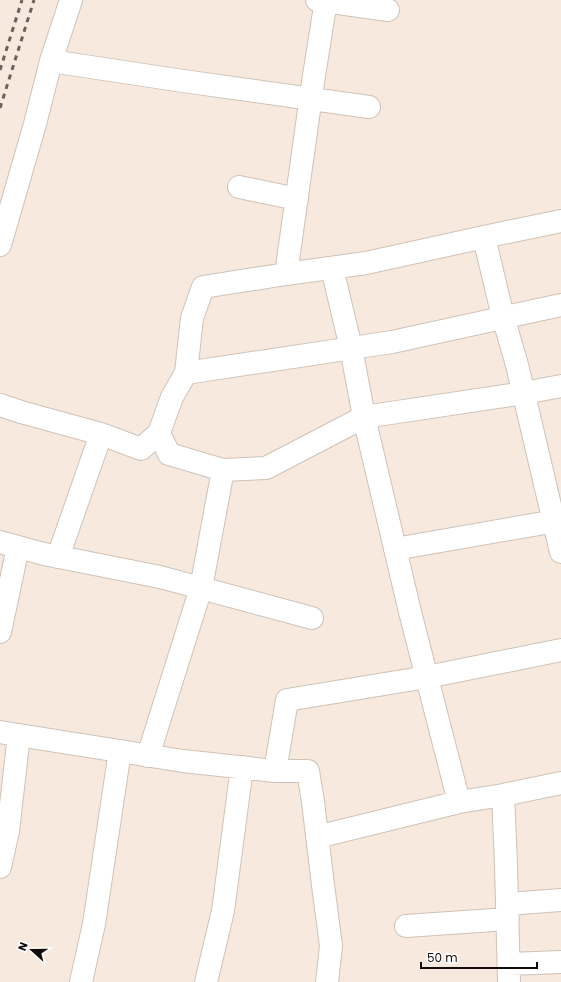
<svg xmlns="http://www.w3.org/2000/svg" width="561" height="982" viewBox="0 0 561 982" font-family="Poppins,sans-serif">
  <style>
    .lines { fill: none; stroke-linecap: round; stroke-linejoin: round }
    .minor-casing { stroke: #cfc2b7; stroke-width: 24 }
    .minor { stroke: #fff; stroke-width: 22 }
    .rail { stroke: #6a625c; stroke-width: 3; stroke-dasharray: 5 5; stroke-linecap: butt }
  </style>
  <rect width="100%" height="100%" fill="#f7e9de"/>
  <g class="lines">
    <defs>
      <path id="minor" d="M 317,0 L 388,10
        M 326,0 L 313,82 L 286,274 L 366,263 L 484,237 L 561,221
        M 51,61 L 183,81 L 369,107
        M 239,187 L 297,199
        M 484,237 L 502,313 L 517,365 L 561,552
        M 0,245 L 35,124 L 51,61 L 71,0
        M 332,268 L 351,348 L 364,417 L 410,612 L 459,802
        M 186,373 L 192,318 L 203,287 L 286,274
        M 0,405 L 21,412 L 101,434 L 141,449 L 159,433 L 172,397 L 186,373 L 392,342 L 561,305
        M 159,433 L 169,454 L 223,470 L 266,468 L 364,417 L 524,393 L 561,386
        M 0,542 L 44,554 L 160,577 L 312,618
        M 395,549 L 561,520
        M 58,557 L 101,434
        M 0,632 L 18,547
        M 0,732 L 183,761 L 275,771 L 287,700 L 427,677 L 561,650
        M 148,756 L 201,588 L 223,470
        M 275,771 L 308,771 L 313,802 L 323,885 L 331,946 L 327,982
        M 503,795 L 506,865 L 509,982
        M 317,837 L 459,802 L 503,795 L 561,783
        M 0,867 L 8,831 L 19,735
        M 507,904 L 561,900
        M 406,926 L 508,919
        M 509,964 L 561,962
        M 81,982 L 94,924 L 120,751
        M 206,982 L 223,911 L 242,767"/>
    </defs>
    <use href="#minor" class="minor-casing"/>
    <use href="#minor" class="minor"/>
    <path class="rail" d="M 0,70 L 22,0
      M 0,108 L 34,0"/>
  </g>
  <g transform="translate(32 950) rotate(291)" stroke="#ffffff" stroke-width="3" paint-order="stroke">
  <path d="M0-3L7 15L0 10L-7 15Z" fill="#120d0a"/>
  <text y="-6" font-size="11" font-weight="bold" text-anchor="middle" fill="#120d0a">N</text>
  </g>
  <path d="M421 962v6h116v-6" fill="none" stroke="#120d0a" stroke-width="2"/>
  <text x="427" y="962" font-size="12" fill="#120d0a" stroke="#ffffff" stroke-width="3" paint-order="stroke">50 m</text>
</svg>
